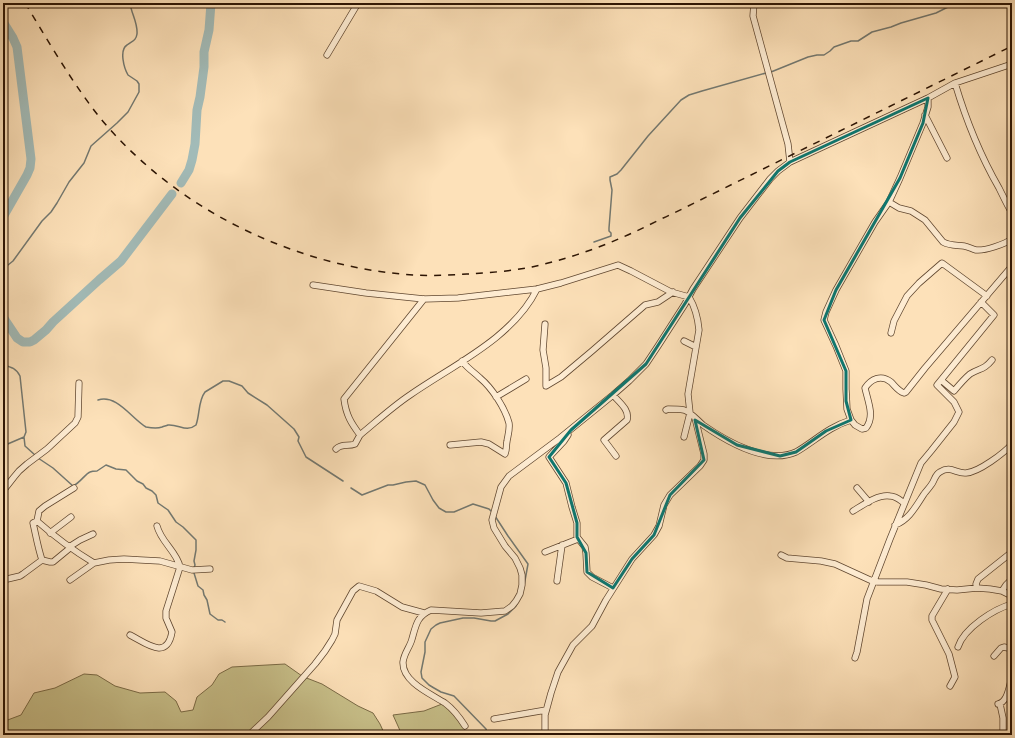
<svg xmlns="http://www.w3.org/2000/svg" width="1015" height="738" viewBox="0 0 1015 738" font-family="'IM FELL English',serif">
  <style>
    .green { fill: #c8c08a; stroke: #7a6a46 }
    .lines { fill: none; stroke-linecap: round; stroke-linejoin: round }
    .stream { stroke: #737870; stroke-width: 1.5 }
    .river { stroke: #a2bbb8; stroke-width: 9 }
    .minor-casing { stroke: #604730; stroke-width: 7 }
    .minor { stroke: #feecd2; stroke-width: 5.5 }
    .rail { stroke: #2c1403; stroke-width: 1.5; stroke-dasharray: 7 7; stroke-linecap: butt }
    .marked { fill: none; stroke: #0f766e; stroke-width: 3; stroke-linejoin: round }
  </style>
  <rect width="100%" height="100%" fill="#fde1b9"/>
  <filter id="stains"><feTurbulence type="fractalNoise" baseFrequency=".005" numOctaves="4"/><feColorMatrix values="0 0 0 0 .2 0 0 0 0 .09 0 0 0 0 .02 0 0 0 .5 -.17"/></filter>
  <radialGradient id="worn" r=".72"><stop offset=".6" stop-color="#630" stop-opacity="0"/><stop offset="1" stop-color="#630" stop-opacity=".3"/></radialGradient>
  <path class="green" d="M 285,664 L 302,676 L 266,718 L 247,735 L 3,735 L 3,724 L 5,721 L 21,715 L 34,693 L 55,688 L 84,674 L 97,675 L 115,686 L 140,693 L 165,692 L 176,701 L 181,712 L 193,710 L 197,697 L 212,685 L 219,674 L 232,667 Z
    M 304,677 L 322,684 L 358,706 L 373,713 L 380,724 L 385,735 L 251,735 Z
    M 442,704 L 451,710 L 463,726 L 467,735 L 402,735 L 393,715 L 424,711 Z"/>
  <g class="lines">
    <path class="stream" d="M 771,72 L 808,57 L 817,55 L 824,55 L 830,51 L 834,47 L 851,41 L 858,41 L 872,32 L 891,27 L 901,23 L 936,13 L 956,3
      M 594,242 L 611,236 L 611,233 L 609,231 L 609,228 L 612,190 L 610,180 L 610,177 L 617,174 L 621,170 L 648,136 L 681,100 L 689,95 L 702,91 L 766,73
      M 3,269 L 13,261 L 42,221 L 51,212 L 57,203 L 69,182 L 84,163 L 91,146 L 117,123 L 128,112 L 139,92 L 139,84 L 137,81 L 128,75 C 124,68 119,50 127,45 C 132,41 136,41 137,34 C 138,23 131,13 130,3
      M 3,365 C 11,367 16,368 20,376 L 26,432 L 24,437 L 3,446
      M 98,400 C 117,394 131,418 146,427 C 151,428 157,429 162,427 C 164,426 166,426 168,425 C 179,424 186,433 196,425 C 200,414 198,401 205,392 L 223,381 L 229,381 L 242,386 L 248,393 L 267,405 L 294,429 L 299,437 L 298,441 L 306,457 L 343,481
      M 24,437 L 25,446 L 35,455
      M 38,458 L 53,468 L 73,486 C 81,482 85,474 90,472 C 92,471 96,471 97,471 L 106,465 L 116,469 L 126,470 L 137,481 L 143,484 L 146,488 L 152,491 L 156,495 L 158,503 L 168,510 L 176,522 L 183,527 L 196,540 L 196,550 L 194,561 L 195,565 L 194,568
      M 351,488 L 362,495 L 388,485 L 393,485 L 406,482 L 416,481 L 425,485 L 433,500 L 439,508 L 446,512 L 454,512 L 473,504 L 489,509 L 492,512
      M 495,516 L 508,536 L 528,564 L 524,586
      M 194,573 L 198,586 L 203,590 L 204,595 L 207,600 L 210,614 L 218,620 L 222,620 L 225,622
      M 488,735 L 486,729 L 454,696 L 441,692 L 434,688 L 429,685 L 422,678 L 421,672 L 425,652 L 425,642 L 431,629 L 436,625 L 440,623 L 463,618 L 474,618 L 491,621 L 495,621 L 508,614 L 516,606 L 518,602"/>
    <path class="river" d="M 3,22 L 13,38 L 17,47 L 31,159 L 30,168 L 27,175 L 3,217
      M 181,183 L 189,170 L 192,160 L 195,144 L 197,110 L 200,97 L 204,67 L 204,52 L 209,30 L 211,3
      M 3,317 L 17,338 L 23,342 L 30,342 L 34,340 L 46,330 L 53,322 L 99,280 L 121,261 L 172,194"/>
    <defs>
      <path id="minor" d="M 754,3 L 753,16 L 788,144 L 790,162
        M 327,55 L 358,3
        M 955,83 C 966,120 980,155 999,188 C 1003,196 1007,205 1012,213
        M 928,98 L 928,107 L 923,123 L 900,178 L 889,202 L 875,222 L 836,290 L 826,312 L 824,320 L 836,346 L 846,371 L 846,389 L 847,409 L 851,420 L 855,425 L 862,429 L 866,428 C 875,416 868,402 865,388 C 871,379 881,374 891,382 C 895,386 898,391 904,393 L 906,392 L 925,368 L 1012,266
        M 925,115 L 947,158
        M 889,202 L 899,208 L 911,211 L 925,220 L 943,242 C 950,246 957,245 964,246 C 969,247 972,249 976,250 C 985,251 1005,244 1012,239
        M 313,285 L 366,293 L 424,299 L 458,298 L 537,289 L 561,283 L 618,265 L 631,271 L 671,292 L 689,297 C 695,307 698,318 699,330 L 688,394 L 690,413 L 684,437
        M 545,324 L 543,350 L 546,368 L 546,386 L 561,377 L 592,351 L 645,305 L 658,302 L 673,292
        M 891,333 L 894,321 L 907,296 L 919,283 L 942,263 L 987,296
        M 684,341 L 696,347
        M 941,380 L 954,391 C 959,385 964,379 970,374 C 980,368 984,370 992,360
        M 613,395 C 619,402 630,410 627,420 L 604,440 L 616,456
        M 496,397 L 526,379
        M 666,410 L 668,409 C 673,409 679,409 684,410 C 692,413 697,420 703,425 C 726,441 767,465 796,452 C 815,441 828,427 851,420
        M 360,435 C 351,423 346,415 344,399 L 424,299
        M 568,435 L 564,441 L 549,457 L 566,483 L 572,507 L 577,523 L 577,537 L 585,547 L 586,553 L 587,572 L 592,577 L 613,588
        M 450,445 L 481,442 L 489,444 L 505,454 C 507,449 506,446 507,441 C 508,435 510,429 509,423 C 505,408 492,388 480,378 C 474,372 468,369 462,361
        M 336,449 C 342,443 348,447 355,444 L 360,435 C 376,422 392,407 410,395 C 453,365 513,338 537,289
        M 857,488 L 869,502
        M 3,491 L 14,477 L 19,471 L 27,464 L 47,449 L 75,423 L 78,417 L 79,383
        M 853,511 C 863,505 878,494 890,496 C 896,496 900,500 904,503
        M 37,521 L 39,511 L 45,506 L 74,488
        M 895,525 C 909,520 916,506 924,494 C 927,490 931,486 933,482 C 935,478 936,474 940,472 C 951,465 956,474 966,473 C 979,472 1004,453 1012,444
        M 50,533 L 71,517
        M 69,547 L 80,540 L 93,534
        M 545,552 L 578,539
        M 781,555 L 787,558 L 821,561 L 835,564 L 870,580 L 878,582 L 907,582 L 926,585 L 941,589 L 957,590 L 977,588 L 990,589 L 1002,591 L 1012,596
        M 42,560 C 38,548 36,536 33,523 L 37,521 C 55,537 74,551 94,563 L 109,560 L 124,559 L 141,560 L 160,561 L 192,570 L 210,569
        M 3,580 L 20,576 L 23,574 L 42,560 L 50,562 L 53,562 L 70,548
        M 70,580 L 94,563
        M 557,581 L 562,545
        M 977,588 L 976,584 L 978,579 L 1012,552
        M 948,589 L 932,616 L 932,620 L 949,654 L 955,677 L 950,686
        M 1002,591 L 1006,585 L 1012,579
        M 130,635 C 146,643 167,661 172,632 L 166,618 L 166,611 L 180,567 C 177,552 161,542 157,526
        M 958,647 C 964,628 994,609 1012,604
        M 994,656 L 1001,648 L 1004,647 L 1012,649
        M 855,658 L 857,652 L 867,599 L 890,539 L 921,463 L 931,451 L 954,422 L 959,412 L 954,402 L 937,385 L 994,315 L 981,302
        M 998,704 C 1008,702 1009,686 1012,677
        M 1000,704 L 1003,718 L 1003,735
        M 494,719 L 546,710
        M 465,726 C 460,718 453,709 445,703 C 431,694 402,682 403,662 C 404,653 410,647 412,639 C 416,625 417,616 431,610 L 481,613 L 505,611 L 512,606 L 516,601 L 520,594 L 522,585 L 522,575 L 520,568 L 515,558 L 505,546 L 494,528 L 492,520 L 501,487 L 509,476 L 560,438 L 613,395 L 629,381 L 646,364 L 658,346 L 685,304 L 693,289 L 740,218 L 770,179 L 778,171 L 790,162 L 928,98 L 955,83 L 1012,64
        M 249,735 L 268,717 L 315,664 L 325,651 L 332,640 L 335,634 L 337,620 L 353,591 L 359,586 L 376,591 L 402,607 L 424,613
        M 545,735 L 545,715 L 551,693 L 558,672 L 573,645 L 592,626 L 606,600 L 632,559 L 654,535 L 659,526 L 664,505 L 670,495 L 700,466 L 704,460 L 704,454 L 695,418"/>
    </defs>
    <use href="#minor" class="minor-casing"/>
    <use href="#minor" class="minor"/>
    <path class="rail" d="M 25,3 C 49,42 72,83 101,119 C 177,210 295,267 413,275 C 431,276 449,275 467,274 C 488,273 511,271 532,267 C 563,260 594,250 623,237 C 640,230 656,221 672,214 L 1012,46"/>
  </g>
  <path class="marked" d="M 928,98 L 923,123 L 900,178 L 836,290 L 824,320 L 846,371 L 846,401 L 851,420 L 826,431 L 796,452 L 780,456 L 737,445 L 695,420 L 704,460 L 670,495 L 654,535 L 632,559 L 613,588 L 587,572 L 586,553 L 577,537 L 577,523 L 566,483 L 549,457 L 571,430 L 646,364 L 740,218 L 778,171 L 790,162 Z"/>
  <rect width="1015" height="738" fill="none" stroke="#fde1b9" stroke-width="16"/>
  <rect x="4" y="4" width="1007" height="730" fill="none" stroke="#2c1403" stroke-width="2"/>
  <rect x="8" y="8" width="999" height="722" fill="none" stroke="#2c1403"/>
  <rect width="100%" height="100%" filter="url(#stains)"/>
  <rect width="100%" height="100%" fill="url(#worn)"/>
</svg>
